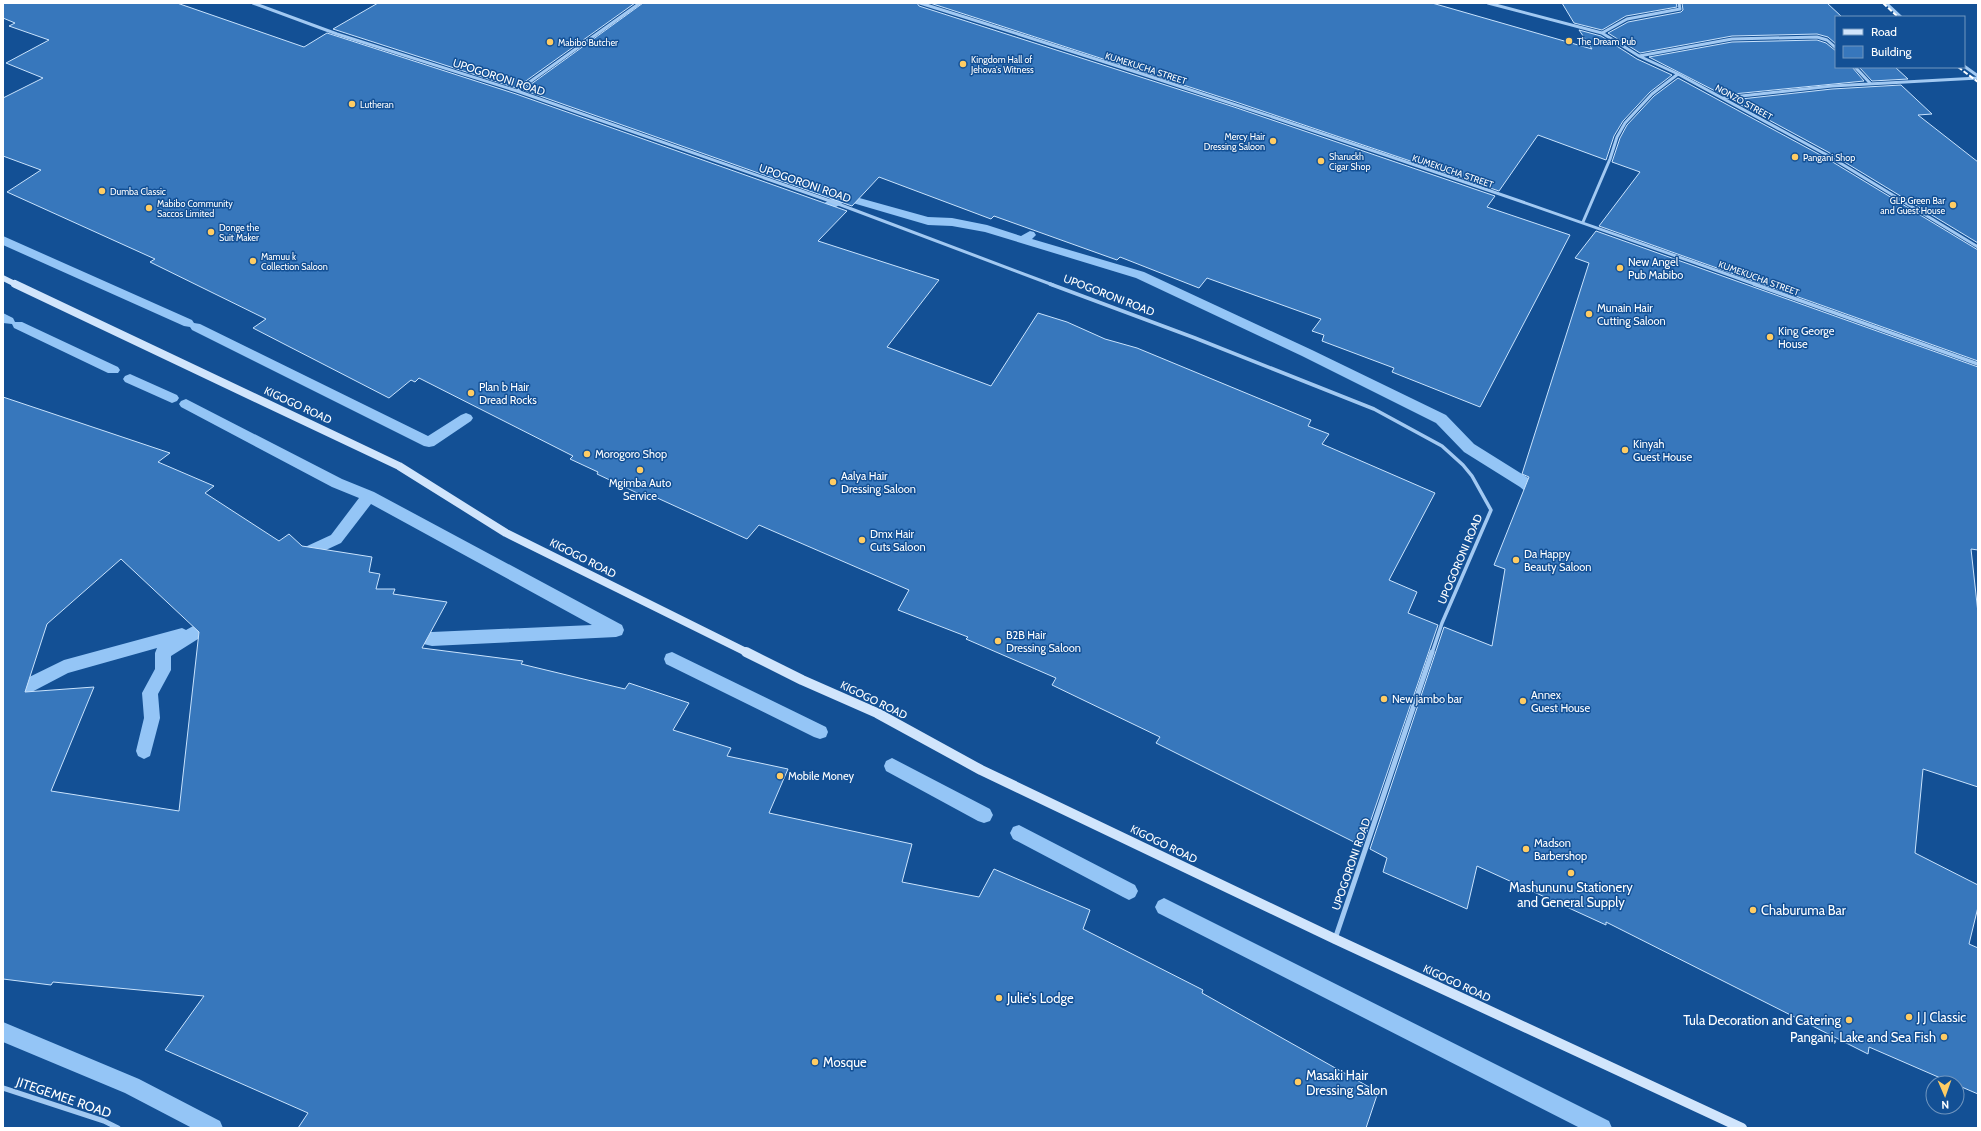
<svg xmlns="http://www.w3.org/2000/svg" width="1981" height="1131" viewBox="0 0 1981 1131" font-family="Cabin,sans-serif">
  <style>
    .lines { fill: none; stroke-linecap: round; stroke-linejoin: round }
    .stream { fill: #94c5f6; fill-rule: evenodd }
    .building { fill: #3777bc; stroke: #c9e3fd; fill-rule: evenodd }
    .minor-far2 { stroke: #a2c9f2; stroke-width: 3 }
    .minor-far1 { stroke: #a2c9f2; stroke-width: 3.5 }
    .minor { stroke: #a2c9f2; stroke-width: 5 }
    .secondary-far2 { stroke: #d1e5fc; stroke-width: 5.5 }
    .secondary-far1 { stroke: #d1e5fc; stroke-width: 8 }
    .secondary { stroke: #d1e5fc; stroke-width: 10 }
    .rail { stroke: #fff; stroke-width: 2; stroke-dasharray: 5 2; stroke-linecap: butt }
    .poi-dot { fill: #ffcc63; stroke: #135095; stroke-width: 1.5 }
    .labels { text-anchor: middle; dominant-baseline: central; stroke-width: 3; stroke-linejoin: round; paint-order: stroke }
    .far-poi-label { font-size: 9px; fill: #fff; stroke: #135095; text-anchor: start }
    .far-street-label { font-size: 9px; fill: #fff; stroke: #135095 }
    .street-label { font-size: 11px; fill: #fff; stroke: #135095 }
    .poi-label { font-size: 11px; fill: #fff; stroke: #135095; text-anchor: start }
    .near-poi-label { font-size: 13px; fill: #fff; stroke: #135095; text-anchor: start }
    .near-street-label { font-size: 13px; fill: #fff; stroke: #135095 }
  </style>
  <rect width="100%" height="100%" fill="#135095"/>
  <g class="lines">
    <path class="stream" d="M 845,194 L 928,217 L 952,218 L 987,225 L 1021,236 L 1030,231 L 1034,232 L 1036,235 L 1032,239 L 1144,272 L 1312,350 L 1446,415 L 1474,444 L 1530,479 L 1547,493 L 1549,497 L 1547,501 L 1542,503 L 1537,501 L 1520,487 L 1464,452 L 1436,423 L 1302,356 L 1136,278 L 985,232 L 952,226 L 928,225 L 846,201 L 816,219 L 812,220 L 806,216 L 829,200 Z
      M 3,236 L 192,320 L 194,323 L 200,324 L 428,436 L 461,415 L 466,413 L 471,415 L 473,418 L 471,421 L 434,446 L 429,447 L 424,446 L 192,330 L 190,327 L 184,326 L 3,245 Z
      M 3,313 L 13,318 L 15,322 L 22,322 L 118,367 L 120,370 L 118,373 L 108,373 L 14,328 L 12,324 L 3,323 Z
      M 130,374 L 177,395 L 179,398 L 177,401 L 172,403 L 125,382 L 123,379 L 125,376 Z
      M 186,399 L 342,479 L 374,492 L 622,625 L 624,630 L 622,635 L 616,637 L 432,646 L 402,639 L 400,634 L 402,629 L 408,627 L 432,632 L 592,625 L 371,504 L 341,543 L 302,561 L 297,563 L 292,561 L 290,557 L 292,553 L 331,535 L 359,498 L 332,487 L 181,407 L 179,404 L 181,401 Z
      M 195,625 L 218,625 L 224,627 L 226,632 L 224,637 L 218,639 L 198,639 L 171,656 L 171,670 L 158,694 L 160,718 L 150,756 L 144,759 L 138,756 L 136,751 L 144,718 L 142,693 L 155,669 L 155,653 L 157,648 L 68,673 L 26,695 L 3,700 L 3,686 L 17,683 L 64,660 L 182,628 L 186,630 Z
      M 672,652 L 826,727 L 828,732 L 826,737 L 820,739 L 814,737 L 666,664 L 664,659 L 666,654 Z
      M 892,758 L 990,809 L 993,815 L 990,821 L 984,823 L 978,821 L 886,771 L 884,766 L 886,761 Z
      M 1019,825 L 1135,885 L 1138,891 L 1135,897 L 1129,900 L 1123,897 L 1013,839 L 1010,833 L 1013,827 Z
      M 1164,898 L 1609,1121 L 1612,1128 L 1580,1128 L 1158,913 L 1155,907 L 1158,901 Z
      M 3,1022 L 139,1079 L 220,1121 L 223,1128 L 192,1128 L 125,1093 L 3,1042 Z"/>
  </g>
  <path class="building" d="M 3,3 L 177,3 L 304,47 L 327,33 L 516,94 L 847,211 L 818,241 L 939,280 L 887,347 L 991,386 L 1038,313 L 1067,322 L 1105,339 L 1137,348 L 1311,420 L 1308,426 L 1329,434 L 1322,444 L 1435,493 L 1389,580 L 1417,592 L 1408,613 L 1438,625 L 1362,846 L 1156,743 L 1160,737 L 1052,685 L 1056,678 L 966,639 L 968,637 L 898,610 L 909,590 L 759,525 L 747,539 L 653,496 L 650,499 L 597,474 L 598,472 L 570,459 L 573,456 L 419,378 L 415,382 L 411,380 L 389,398 L 253,328 L 266,319 L 150,262 L 155,259 L 7,192 L 41,170 L 3,156 L 3,98 L 43,78 L 6,63 L 49,40 L 9,26 L 15,23 L 3,18 Z
    M 378,3 L 635,3 L 516,88 L 333,29 Z
    M 643,3 L 917,3 L 919,6 L 1234,107 L 1495,196 L 1487,207 L 1570,235 L 1480,407 L 1392,372 L 1394,368 L 1322,341 L 1324,335 L 1312,331 L 1321,319 L 1207,278 L 1199,288 L 1120,257 L 1117,260 L 994,216 L 991,219 L 879,177 L 852,206 L 523,90 Z
    M 930,3 L 1432,3 L 1592,49 L 1579,30 L 1601,36 L 1637,59 L 1672,75 L 1650,92 L 1623,121 L 1614,136 L 1606,160 L 1538,135 L 1499,191 L 1236,102 Z
    M 1562,3 L 1676,3 L 1677,7 L 1626,16 L 1602,30 L 1574,23 Z
    M 1682,3 L 1827,3 L 1842,17 L 1836,17 L 1836,44 L 1828,37 L 1817,34 L 1732,36 L 1640,53 L 1608,33 L 1628,22 L 1681,12 L 1683,10 Z
    M 1817,40 L 1826,43 L 1836,51 L 1836,67 L 1852,67 L 1864,81 L 1723,95 L 1649,57 L 1732,42 Z
    M 1859,67 L 1895,67 L 1908,79 L 1872,81 Z
    M 1678,78 L 1826,158 L 1978,250 L 1978,361 L 1599,226 L 1640,172 L 1612,162 L 1620,138 L 1627,125 L 1654,96 Z
    M 1901,85 L 1932,114 L 1918,115 L 1978,162 L 1978,243 L 1828,152 L 1732,100 L 1832,89 Z
    M 1596,231 L 1978,367 L 1978,550 L 1971,549 L 1978,613 L 1978,787 L 1923,769 L 1915,853 L 1978,885 L 1978,907 L 1969,944 L 1978,948 L 1978,1094 L 1957,1085 L 1957,1083 L 1952,1083 L 1869,1047 L 1868,1054 L 1606,922 L 1606,925 L 1477,866 L 1467,909 L 1383,872 L 1387,858 L 1370,849 L 1444,627 L 1492,646 L 1505,569 L 1494,565 L 1529,477 L 1522,474 L 1589,263 L 1575,258 Z
    M 3,397 L 170,453 L 158,462 L 214,486 L 205,493 L 279,541 L 289,534 L 302,546 L 372,557 L 369,572 L 380,574 L 376,589 L 395,589 L 393,594 L 447,602 L 422,648 L 523,661 L 521,664 L 625,689 L 629,683 L 689,703 L 673,730 L 731,748 L 727,756 L 788,769 L 769,813 L 912,844 L 902,882 L 979,897 L 994,869 L 1090,910 L 1083,929 L 1203,990 L 1202,993 L 1378,1092 L 1366,1128 L 298,1128 L 308,1113 L 165,1050 L 204,996 L 53,982 L 51,985 L 3,979 ZM 121,559 L 199,632 L 179,811 L 51,791 L 94,687 L 25,692 L 47,624 Z"/>
  <g class="lines">
    <path class="minor-far2" d="M 253,3 L 337,34 L 517,91 L 833,202 L 1053,285
      M 920,3 C 1201,91 1480,185 1757,285
      M 1488,3 L 1602,33 L 1639,56 L 1678,74 L 1827,155 L 1978,247
      M 1886,3 L 1901,17
      M 1602,33 L 1627,19 L 1680,9 L 1679,3
      M 1639,56 L 1732,39 L 1817,37 L 1827,40 L 1836,48
      M 1964,66 L 1978,76
      M 1855,67 L 1870,83
      M 517,91 L 640,3
      M 1723,98 L 1832,86 L 1978,78
      M 1583,222 L 1610,159 L 1617,137 L 1625,123 L 1652,94 L 1678,74"/>
    <path class="minor-far1" d="M 1050,284 L 1195,338 L 1374,409 L 1442,446 L 1463,465 L 1472,476 L 1491,510 L 1442,623 L 1432,653
      M 1754,284 L 1978,364"/>
    <path class="minor" d="M 1335,939 L 1432,652
      M 3,1088 L 104,1121 L 118,1128"/>
    <path class="secondary-far2" d="M 3,278 L 17,285"/>
    <path class="secondary-far1" d="M 15,284 L 399,466 L 506,533 L 748,653"/>
    <path class="secondary" d="M 746,652 L 802,680 L 877,713 L 981,770 L 1335,939 L 1742,1128"/>
    <path class="rail" d="M 1883,3 L 1898,17
      M 1958,67 L 1978,82"/>
  </g>
  <g class="poi-dot">
    <circle cx="1569" cy="41" r="4"/>
    <circle cx="550" cy="42" r="4"/>
    <circle cx="963" cy="64" r="4"/>
    <circle cx="352" cy="104" r="4"/>
    <circle cx="1273" cy="141" r="4"/>
    <circle cx="1795" cy="157" r="4"/>
    <circle cx="1321" cy="161" r="4"/>
    <circle cx="102" cy="191" r="4"/>
    <circle cx="1953" cy="205" r="4"/>
    <circle cx="149" cy="208" r="4"/>
    <circle cx="211" cy="232" r="4"/>
    <circle cx="253" cy="261" r="4"/>
    <circle cx="1620" cy="268" r="4"/>
    <circle cx="1589" cy="314" r="4"/>
    <circle cx="1770" cy="337" r="4"/>
    <circle cx="471" cy="393" r="4"/>
    <circle cx="1625" cy="450" r="4"/>
    <circle cx="587" cy="454" r="4"/>
    <circle cx="640" cy="470" r="4"/>
    <circle cx="833" cy="482" r="4"/>
    <circle cx="862" cy="540" r="4"/>
    <circle cx="1516" cy="560" r="4"/>
    <circle cx="998" cy="641" r="4"/>
    <circle cx="1384" cy="699" r="4"/>
    <circle cx="1523" cy="701" r="4"/>
    <circle cx="780" cy="776" r="4"/>
    <circle cx="1526" cy="849" r="4"/>
    <circle cx="1571" cy="873" r="4"/>
    <circle cx="1753" cy="910" r="4"/>
    <circle cx="999" cy="998" r="4"/>
    <circle cx="1909" cy="1017" r="4"/>
    <circle cx="1849" cy="1020" r="4"/>
    <circle cx="1944" cy="1037" r="4"/>
    <circle cx="815" cy="1062" r="4"/>
    <circle cx="1298" cy="1082" r="4"/>
  </g>
  <g class="labels">
    <g class="far-poi-label">
      <text x="1577" y="41">The Dream Pub</text>
      <text x="558" y="42">Mabibo Butcher</text>
      <text x="971" y="59">Kingdom Hall of<tspan x="971" dy="10">Jehova's Witness</tspan></text>
      <text x="360" y="104">Lutheran</text>
      <text x="1265" y="136" text-anchor="end">Mercy Hair<tspan x="1265" dy="10">Dressing Saloon</tspan></text>
      <text x="1329" y="156">Sharuckh<tspan x="1329" dy="10">Cigar Shop</tspan></text>
      <text x="1803" y="157">Pangani Shop</text>
      <text x="110" y="191">Dumba Classic</text>
      <text x="1945" y="200" text-anchor="end">GLP Green Bar<tspan x="1945" dy="10">and Guest House</tspan></text>
      <text x="157" y="203">Mabibo Community<tspan x="157" dy="10">Saccos Limited</tspan></text>
      <text x="219" y="227">Donge the<tspan x="219" dy="10">Suit Maker</tspan></text>
      <text x="261" y="256">Mamuu k<tspan x="261" dy="10">Collection Saloon</tspan></text>
    </g>
    <g class="far-street-label">
      <text transform="translate(1146 68) rotate(18)">KUMEKUCHA STREET</text>
      <text transform="translate(1744 102) rotate(29)">NONZO STREET</text>
      <text transform="translate(1453 171) rotate(19)">KUMEKUCHA STREET</text>
      <text transform="translate(1759 278) rotate(20)">KUMEKUCHA STREET</text>
    </g>
    <g class="street-label">
      <text transform="translate(499 77) rotate(18)">UPOGORONI ROAD</text>
      <text transform="translate(805 183) rotate(19)">UPOGORONI ROAD</text>
      <text transform="translate(1109 295) rotate(21)">UPOGORONI ROAD</text>
      <text transform="translate(298 405) rotate(25)">KIGOGO ROAD</text>
      <text transform="translate(583 558) rotate(27)">KIGOGO ROAD</text>
      <text transform="translate(1460 559) rotate(-67)">UPOGORONI ROAD</text>
      <text transform="translate(874 700) rotate(26)">KIGOGO ROAD</text>
      <text transform="translate(1164 844) rotate(26)">KIGOGO ROAD</text>
      <text transform="translate(1351 864) rotate(-71)">UPOGORONI ROAD</text>
      <text transform="translate(1457 983) rotate(25)">KIGOGO ROAD</text>
    </g>
    <g class="poi-label">
      <text x="1628" y="262">New Angel<tspan x="1628" dy="13">Pub Mabibo</tspan></text>
      <text x="1597" y="308">Munain Hair<tspan x="1597" dy="13">Cutting Saloon</tspan></text>
      <text x="1778" y="331">King George<tspan x="1778" dy="13">House</tspan></text>
      <text x="479" y="387">Plan b Hair<tspan x="479" dy="13">Dread Rocks</tspan></text>
      <text x="1633" y="444">Kinyah<tspan x="1633" dy="13">Guest House</tspan></text>
      <text x="595" y="454">Morogoro Shop</text>
      <text x="841" y="476">Aalya Hair<tspan x="841" dy="13">Dressing Saloon</tspan></text>
      <text x="640" y="483" text-anchor="middle">Mgimba Auto<tspan x="640" dy="13">Service</tspan></text>
      <text x="870" y="534">Dmx Hair<tspan x="870" dy="13">Cuts Saloon</tspan></text>
      <text x="1524" y="554">Da Happy<tspan x="1524" dy="13">Beauty Saloon</tspan></text>
      <text x="1006" y="635">B2B Hair<tspan x="1006" dy="13">Dressing Saloon</tspan></text>
      <text x="1531" y="695">Annex<tspan x="1531" dy="13">Guest House</tspan></text>
      <text x="1392" y="699">New jambo bar</text>
      <text x="788" y="776">Mobile Money</text>
      <text x="1534" y="843">Madson<tspan x="1534" dy="13">Barbershop</tspan></text>
    </g>
    <g class="near-poi-label">
      <text x="1571" y="887" text-anchor="middle">Mashununu Stationery<tspan x="1571" dy="15">and General Supply</tspan></text>
      <text x="1761" y="910">Chaburuma Bar</text>
      <text x="1007" y="998">Julie's Lodge</text>
      <text x="1917" y="1017">J J Classic</text>
      <text x="1841" y="1020" text-anchor="end">Tula Decoration and Catering</text>
      <text x="1936" y="1037" text-anchor="end">Pangani, Lake and Sea Fish</text>
      <text x="823" y="1062">Mosque</text>
      <text x="1306" y="1075">Masaki Hair<tspan x="1306" dy="15">Dressing Salon</tspan></text>
    </g>
    <g class="near-street-label">
      <text transform="translate(64 1097) rotate(19)">JITEGEMEE ROAD</text>
    </g>
  </g>
  <rect width="1981" height="1131" fill="none" stroke="#ffffff" stroke-width="8"/>
  <rect x="1835" y="16" width="130" height="52" fill="#135095" stroke="#7196bf"/>
  <rect x="1843" y="29" width="20" height="6" fill="#d1e5fc" stroke="#7196bf"/>
  <text x="1871" y="36" font-size="12" fill="#ffffff">Road</text>
  <rect x="1843" y="46" width="20" height="12" fill="#3777bc" stroke="#7196bf"/>
  <text x="1871" y="56" font-size="12" fill="#ffffff">Building</text>
  <g transform="translate(1945 1095) rotate(178)"><circle r="19" fill="#135095" stroke="#7196bf"/>
  <path d="M0-3L7 15L0 10L-7 15Z" fill="#ffcc63"/>
  <text y="-6" font-size="11" font-weight="bold" text-anchor="middle" fill="#ffffff">N</text>
  </g>
</svg>
